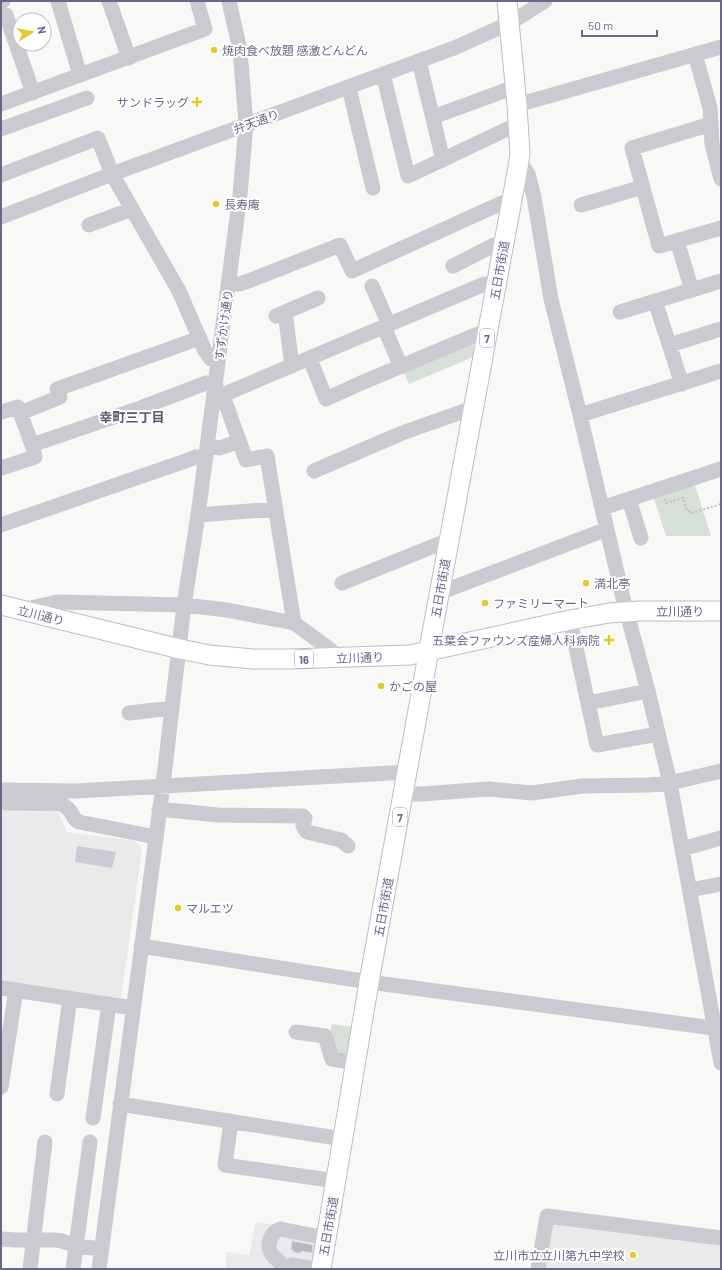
<svg xmlns="http://www.w3.org/2000/svg" width="722" height="1270" viewBox="0 0 722 1270" font-family="Barlow,'Noto Sans JP',sans-serif">
  <style>
    .built { fill: #e9eaea }
    .green { fill: #d6dfd8 }
    .water { fill: #cacbd6 }
    .building { fill: #b7b7c2; stroke: #dadbd9 }
    .lines { fill: none; stroke-linecap: round; stroke-linejoin: round }
    .major-casing { stroke: #bdbcc4; stroke-width: 21 }
    .path { stroke: #bfbfc4; stroke-width: 2; stroke-dasharray: 2 2; stroke-linecap: butt }
    .minor { stroke: #cacad0; stroke-width: 15 }
    .major { stroke: #fff; stroke-width: 19 }
    .poi-dot { fill: #e6c82a; stroke: #fff; stroke-width: 1.5 }
    .labels { text-anchor: middle; dominant-baseline: central; stroke-width: 4; stroke-linejoin: round; paint-order: stroke }
    .shield { fill: #fff; stroke: #9795ac; stroke-width: 1 }
    .shield-label { font-size: 11px; font-weight: bold; fill: #6a6889 }
    .poi-label { font-size: 12px; fill: #6a6889; stroke: #fff; text-anchor: start }
    .street-label { font-size: 12px; fill: #6a6889; stroke: #fff }
    .neighbourhood-label { font-size: 13px; font-weight: bold; fill: #57566e; stroke: #fff }
  </style>
  <rect width="100%" height="100%" fill="#f8f9f7"/>
  <path class="built" d="M 1,811 L 54,812 L 59,814 L 67,832 L 135,841 L 140,846 L 142,851 L 121,998 L 1,982 Z
    M 256,1222 L 322,1232 L 315,1269 L 225,1269 L 227,1252 L 249,1255 Z
    M 551,1223 L 721,1242 L 721,1269 L 543,1269 Z"/>
  <path class="green" d="M 474,341 L 473,357 L 409,384 L 404,372 Z
    M 694,482 L 711,536 L 666,536 L 653,496 Z
    M 332,1024 L 353,1027 L 348,1055 L 337,1056 L 330,1033 Z"/>
  <path class="water" d="M 77,846 L 116,852 L 112,868 L 75,862 Z"/>
  <path class="building" d="M 292,1241 L 313,1245 L 312,1253 L 301,1251 L 301,1253 L 293,1252 L 294,1250 L 291,1250 Z"/>
  <g class="lines">
    <defs>
      <path id="major" d="M 1,605 L 180,649 L 209,655 L 253,659 L 290,659 L 410,655 L 570,620 L 609,613 L 640,611 L 721,611
        M 321,1269 L 369,982 L 432,633 L 518,167 L 520,154 L 517,105 L 507,1"/>
    </defs>
    <use href="#major" class="major-casing"/>
    <path class="path" d="M 665,499 L 666,503 L 683,498 L 686,509 L 692,513 L 721,504"/>
    <path class="minor" d="M 58,1 L 80,75
      M 109,1 L 129,58
      M 1,2 L 3,1
      M 6,15 L 33,93
      M 695,54 L 710,108 L 712,144 L 721,179
      M 419,61 L 443,160
      M 383,74 L 408,176 L 518,124
      M 349,88 L 373,188
      M 1,104 L 205,29 L 197,1
      M 517,105 L 721,47
      M 433,117 L 515,87
      M 711,124 L 632,148 L 659,246 L 721,228
      M 1,129 L 87,98
      M 518,167 L 525,169 L 528,174 L 534,197 L 551,299 L 580,415 L 624,602 L 648,691 L 670,783 L 721,1063
      M 1,175 L 98,138 L 112,174 L 179,291 L 205,351 L 211,359 L 218,359
      M 581,205 L 643,187
      M 1,217 L 112,174 L 454,48 L 510,23 L 545,1
      M 89,225 L 132,209
      M 677,241 L 692,290
      M 453,266 L 494,245 L 503,247
      M 229,283 L 239,284 L 246,282 L 340,245 L 352,271 L 504,202 L 511,204
      M 372,286 L 386,318 L 387,334 L 401,367
      M 655,301 L 682,384
      M 285,312 L 292,366
      M 620,312 L 721,281
      M 276,316 L 318,298
      M 670,345 L 721,329
      M 310,359 L 326,399 L 361,383 L 478,334 L 487,335
      M 215,394 L 223,396 L 225,394 L 482,285 L 488,284 L 496,285
      M 223,396 L 246,460 L 267,456 L 294,623
      M 1,412 L 18,407 L 32,445
      M 20,413 L 60,397 L 57,389 L 200,338
      M 580,415 L 721,371
      M 207,446 L 220,448 L 239,441
      M 1,468 L 35,457 L 32,445 L 140,408 L 206,383 L 216,384
      M 314,471 L 402,433 L 473,408
      M 629,499 L 641,538
      M 602,508 L 721,469
      M 198,515 L 275,509
      M 1,525 L 191,459 L 196,457 L 206,458
      M 342,583 L 449,540
      M 439,593 L 607,529
      M 22,610 L 57,602 L 184,605 L 227,610 L 294,623 L 331,650 L 332,658
      M 570,620 L 597,745 L 658,734
      M 588,703 L 648,691
      M 129,713 L 172,708
      M 1,790 L 77,791 L 408,772
      M 404,794 L 421,794 L 489,789 L 532,793 L 582,786 L 649,785 L 670,783 L 721,771
      M 1,803 L 62,804 C 65,806 68,808 70,811 C 74,816 73,819 79,822 L 156,837
      M 159,809 L 218,815 L 303,816 L 305,818 L 303,826 L 307,832 L 341,840 L 348,846
      M 682,849 L 721,838
      M 690,890 L 721,884
      M 141,946 L 369,982 L 721,1029
      M 1,988 L 133,1008
      M 296,1032 L 325,1036 L 332,1059 L 356,1063
      M 1,1087 L 16,990
      M 57,1094 L 70,998
      M 120,1104 L 343,1139
      M 93,1118 L 109,1004
      M 231,1121 L 225,1165 L 336,1181
      M 1,1239 L 16,1240 L 55,1240 L 62,1241 L 76,1246 L 101,1249
      M 281,1263 C 277,1260 271,1255 270,1251 C 267,1242 272,1232 280,1229 L 326,1238
      M 292,1265 L 314,1269
      M 30,1269 L 45,1142
      M 73,1269 L 90,1142
      M 99,1269 L 163,785 L 184,605 L 198,515 L 240,195 L 246,124 L 240,50 L 229,1
      M 538,1269 L 547,1216 L 721,1238"/>
    <use href="#major" class="major"/>
  </g>
  <g class="poi-dot">
    <circle cx="214" cy="50" r="4"/>
    <path d="M195 96h4v4h4v4h-4v4h-4v-4h-4v-4h4z"/>
    <circle cx="216" cy="204" r="4"/>
    <circle cx="586" cy="583" r="4"/>
    <circle cx="485" cy="603" r="4"/>
    <path d="M607 634h4v4h4v4h-4v4h-4v-4h-4v-4h4z"/>
    <circle cx="381" cy="686" r="4"/>
    <circle cx="178" cy="908" r="4"/>
    <circle cx="633" cy="1255" r="4"/>
  </g>
  <g class="labels">
    <g class="shield">
      <rect x="480" y="329" width="14" height="18" rx="3"/>
      <rect x="295" y="650" width="18" height="18" rx="3"/>
      <rect x="393" y="808" width="14" height="18" rx="3"/>
    </g>
    <g class="shield-label">
      <text x="487" y="338">7</text>
      <text x="304" y="659">16</text>
      <text x="400" y="817">7</text>
    </g>
    <g class="poi-label">
      <text x="222" y="50">焼肉食べ放題 感激どんどん</text>
      <text x="189" y="102" text-anchor="end">サンドラッグ</text>
      <text x="224" y="204">長寿庵</text>
      <text x="594" y="583">満北亭</text>
      <text x="493" y="603">ファミリーマート</text>
      <text x="600" y="640" text-anchor="end">五葉会ファウンズ産婦人科病院</text>
      <text x="389" y="686">かごの屋</text>
      <text x="186" y="908">マルエツ</text>
      <text x="625" y="1255" text-anchor="end">立川市立立川第九中学校</text>
    </g>
    <g class="street-label">
      <text transform="translate(256 121) rotate(-20)">弁天通り</text>
      <text transform="translate(499 270) rotate(-80)">五日市街道</text>
      <text transform="translate(223 325) rotate(-82)">すずかけ通り</text>
      <text transform="translate(440 588) rotate(-80)">五日市街道</text>
      <text x="680" y="611">立川通り</text>
      <text transform="translate(41 615) rotate(14)">立川通り</text>
      <text transform="translate(360 657) rotate(-2)">立川通り</text>
      <text transform="translate(383 907) rotate(-80)">五日市街道</text>
      <text transform="translate(328 1226) rotate(-80)">五日市街道</text>
    </g>
    <g class="neighbourhood-label">
      <text x="132" y="417">幸町三丁目</text>
    </g>
  </g>
  <rect width="722" height="1270" fill="none" stroke="#6a6889" stroke-width="4"/>
  <g transform="translate(32 32) rotate(79)"><circle r="19" fill="#ffffff" stroke="#c3c3d0"/>
  <path d="M0-3L7 15L0 10L-7 15Z" fill="#e6c82a"/>
  <text y="-6" font-size="11" font-weight="bold" text-anchor="middle" fill="#6a6889">N</text>
  </g>
  <path d="M582 30v6h75v-6" fill="none" stroke="#6a6889" stroke-width="2"/>
  <text x="588" y="30" font-size="12" fill="#6a6889" stroke="#ffffff" stroke-width="3" paint-order="stroke">50 m</text>
</svg>
